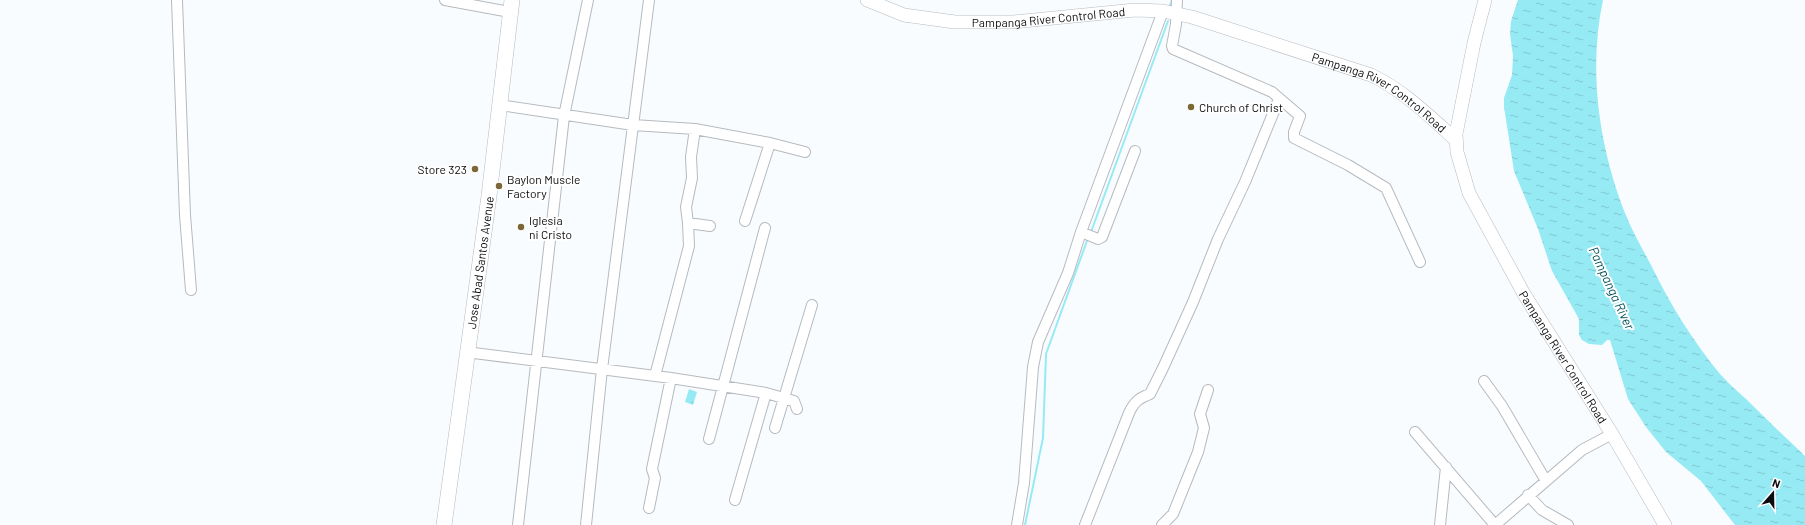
<svg xmlns="http://www.w3.org/2000/svg" width="1805" height="525" viewBox="0 0 1805 525" font-family="Barlow,sans-serif">
  <style>
    .water { fill: url(#water-ripples) }
    .lines { fill: none; stroke-linecap: round; stroke-linejoin: round }
    .stream { stroke: #96eaf4; stroke-width: 2 }
    .minor-casing { stroke: #b6babe; stroke-width: 12 }
    .major-casing { stroke: #b6babe; stroke-width: 14 }
    .highway-casing { stroke: #b6babe; stroke-width: 16 }
    .minor { stroke: #fff; stroke-width: 10 }
    .major { stroke: #fff; stroke-width: 13 }
    .highway { stroke: #fff; stroke-width: 15 }
    .poi-dot { fill: #7c6736; stroke: #fff; stroke-width: 1.5 }
    .labels { text-anchor: middle; dominant-baseline: central; stroke-width: 4; stroke-linejoin: round; paint-order: stroke }
    .street-label { font-size: 12px; fill: #0b0c0e; stroke: #fff }
    .poi-label { font-size: 12px; fill: #0b0c0e; stroke: #fff; text-anchor: start }
    .water-label { font-size: 13px; font-style: italic; fill: #005057; stroke: #fff }
  </style>
  <defs>
    <pattern id="water-ripples" width="26" height="14" patternUnits="userSpaceOnUse"><rect width="26" height="14" fill="#96eaf4"/><path d="M2 4q2-2 4 0t4 0M15 11q2-2 4 0t4 0" fill="none" stroke="#80c8d0"/></pattern>
  </defs>
  <rect width="100%" height="100%" fill="#f9fcff"/>
  <path class="water" d="M 1518,0 L 1603,0 C 1588,70 1599,147 1625,213 C 1632,231 1642,248 1651,265 C 1670,304 1692,340 1720,374 C 1728,383 1737,391 1746,399 C 1765,418 1785,437 1805,456 L 1805,525 L 1735,525 L 1701,481 L 1666,452 L 1646,427 L 1628,399 L 1610,340 L 1607,340 L 1602,345 L 1589,344 L 1582,340 L 1579,335 L 1579,319 L 1552,271 L 1538,229 L 1514,171 L 1504,107 L 1504,98 L 1512,75 L 1513,56 L 1510,34 L 1511,21 Z
    M 689,389 L 697,392 L 693,405 L 685,402 Z"/>
  <g class="lines">
    <path class="stream" d="M 1170,6 L 1172,0
      M 1091,232 L 1168,21
      M 1025,525 L 1043,438 L 1046,354 L 1088,238"/>
    <defs>
      <path id="minor" d="M 177,0 L 185,215 L 191,290
        M 445,0 L 510,12
        M 1177,0 L 1176,24 L 1172,46 L 1173,49 L 1272,92 L 1300,116 L 1294,132 L 1294,138 L 1348,165 L 1386,188 L 1420,262
        M 500,105 L 633,125 L 695,129 L 770,143 L 805,152
        M 695,129 L 691,157 L 692,178 L 686,207 L 688,223 L 710,226
        M 745,221 L 770,143
        M 1081,232 L 1098,239 L 1102,237 L 1135,151
        M 466,352 L 671,378 L 766,393 L 794,401 L 797,409
        M 655,376 L 689,246 L 688,223
        M 1484,381 L 1502,406 L 1546,481
        M 775,428 L 812,305
        M 1415,432 L 1495,525
        M 709,439 L 765,228
        M 1528,495 L 1542,510 L 1568,525
        M 735,500 L 766,393
        M 649,508 L 655,478 L 652,469 L 671,378
        M 518,525 L 564,116 L 588,0
        M 586,525 L 602,369 L 649,0
        M 1017,525 L 1024,483 L 1033,367 L 1038,342 L 1068,273 L 1081,232 L 1163,11
        M 1085,525 L 1129,413 C 1134,402 1139,398 1150,394 L 1163,368 L 1193,302 L 1218,239 L 1245,182 L 1279,99
        M 1162,525 L 1173,514 L 1198,452 L 1204,428 L 1200,414 L 1208,390
        M 1440,525 L 1446,467
        M 1495,525 L 1582,450 L 1612,434"/>
      <g id="major">
        <path id="s1" d="M 867,0 L 904,15 L 955,22 L 1013,22 L 1135,10 L 1163,11 L 1192,17 L 1371,75 C 1403,90 1429,116 1456,140"/>
        <path id="s2" d="M 1485,0 L 1474,43 L 1456,134 L 1457,152 L 1469,193 L 1524,294 L 1612,434 L 1665,525"/>
      </g>
      <g id="highway">
        <path id="s3" d="M 444,525 L 489,196 L 512,0"/>
      </g>
    </defs>
    <use href="#minor" class="minor-casing"/>
    <use href="#major" class="major-casing"/>
    <use href="#highway" class="highway-casing"/>
    <use href="#minor" class="minor"/>
    <use href="#major" class="major"/>
    <use href="#highway" class="highway"/>
  </g>
  <g class="poi-dot">
    <circle cx="1191" cy="107" r="4"/>
    <circle cx="475" cy="169" r="4"/>
    <circle cx="499" cy="186" r="4"/>
    <circle cx="521" cy="227" r="4"/>
  </g>
  <g class="labels">
    <g class="street-label">
      <text stroke="none"><textPath href="#s1" startOffset="185">Pampanga River Control Road</textPath></text>
      <text stroke="none"><textPath href="#s1" startOffset="533">Pampanga River Control Road</textPath></text>
      <text stroke="none"><textPath href="#s3" startOffset="265">Jose Abad Santos Avenue</textPath></text>
      <text stroke="none"><textPath href="#s2" startOffset="387">Pampanga River Control Road</textPath></text>
    </g>
    <g class="poi-label">
      <text x="1199" y="107">Church of Christ</text>
      <text x="467" y="169" text-anchor="end">Store 323</text>
      <text x="507" y="179">Baylon Muscle<tspan x="507" dy="14">Factory</tspan></text>
      <text x="529" y="220">Iglesia<tspan x="529" dy="14">ni Cristo</tspan></text>
    </g>
    <g class="water-label">
      <text transform="translate(1612 288) rotate(65)">Pampanga River</text>
    </g>
  </g>
  <g transform="translate(1773 493) rotate(20)" stroke="#ffffff" stroke-width="3" paint-order="stroke">
  <path d="M0-3L7 15L0 10L-7 15Z" fill="#0b0c0e"/>
  <text y="-6" font-size="11" font-weight="bold" text-anchor="middle" fill="#0b0c0e">N</text>
  </g>
</svg>
